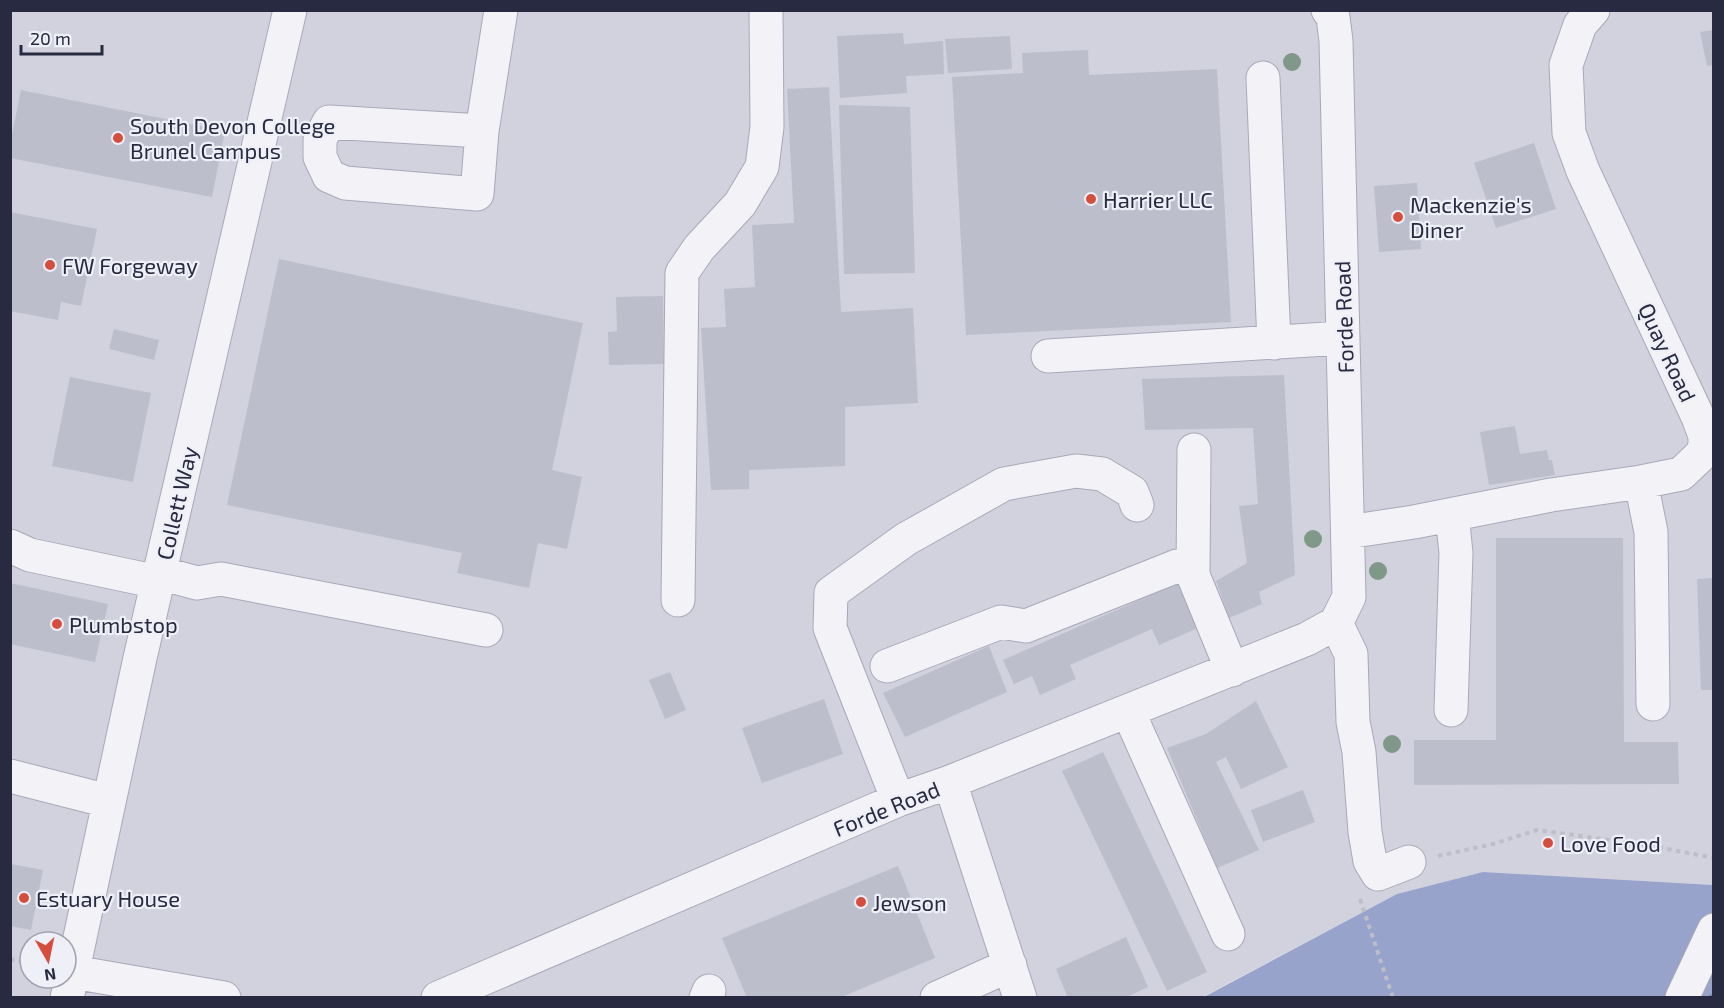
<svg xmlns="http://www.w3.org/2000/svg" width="1724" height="1008" viewBox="0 0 1724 1008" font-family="'Exo 2',sans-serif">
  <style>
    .built { fill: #d1d2de; fill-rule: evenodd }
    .water { fill: #98a3cb }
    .building { fill: #bcbecc }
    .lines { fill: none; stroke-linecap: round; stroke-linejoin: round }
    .minor-casing { stroke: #a8a9b7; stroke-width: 35 }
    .path { stroke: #bdbec8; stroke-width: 4; stroke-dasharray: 4.5 4.5; stroke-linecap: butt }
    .minor { stroke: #f2f2f7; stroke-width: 33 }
    .rail { stroke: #787b94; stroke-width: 4.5; stroke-dasharray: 3 6; stroke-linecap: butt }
    .tree { fill: #809887 }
    .poi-dot { fill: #d54e3d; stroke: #eff0f7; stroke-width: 2 }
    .labels { text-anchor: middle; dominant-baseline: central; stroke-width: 4.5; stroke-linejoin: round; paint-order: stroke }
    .poi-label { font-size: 22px; fill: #272a41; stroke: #eff0f7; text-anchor: start }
    .street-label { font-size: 22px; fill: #272a41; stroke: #eff0f7 }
  </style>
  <rect width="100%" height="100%" fill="#dfe0e9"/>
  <path class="built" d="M 10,11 L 1713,11 L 1713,885 L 1483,872 L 1397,894 L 1202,997 L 11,997 ZM 30,942 L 66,942 L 66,978 L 30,978 Z"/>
  <path class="water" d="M 1483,872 L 1713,885 L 1713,997 L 1202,998 L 1397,894 Z"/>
  <path class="building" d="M 1713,30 L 1713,65 L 1707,66 L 1700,32 Z
    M 903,33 L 904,44 L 943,41 L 944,74 L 906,76 L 907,93 L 840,98 L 837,36 Z
    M 1010,36 L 1012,69 L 948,73 L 945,39 Z
    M 1088,50 L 1089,75 L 1217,69 L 1231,322 L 966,335 L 952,77 L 1023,73 L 1022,53 Z
    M 829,87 L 841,312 L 913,308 L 918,403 L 845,407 L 845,466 L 749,470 L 749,489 L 711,490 L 701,328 L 726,327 L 724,289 L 755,287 L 752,225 L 794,223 L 787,89 Z
    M 21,90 L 225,131 L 212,197 L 10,158 L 10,144 Z
    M 839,105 L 910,107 L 915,273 L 844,274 Z
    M 1534,143 L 1556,209 L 1496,228 L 1474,163 Z
    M 1417,183 L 1421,249 L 1379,252 L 1374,186 Z
    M 10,212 L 97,229 L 81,306 L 61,302 L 58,320 L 10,311 Z
    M 279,259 L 583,323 L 552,470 L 582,477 L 567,549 L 538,543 L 529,588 L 457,573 L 462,553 L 227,505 Z
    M 663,296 L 664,364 L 609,365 L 608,332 L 617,331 L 616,297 Z
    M 114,329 L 159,340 L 154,360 L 109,349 Z
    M 1284,375 L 1295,575 L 1259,592 L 1262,604 L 1229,618 L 1216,581 L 1247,563 L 1239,506 L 1258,504 L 1253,428 L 1145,430 L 1142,379 Z
    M 70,377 L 151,393 L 133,482 L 52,466 Z
    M 1515,426 L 1520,454 L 1547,450 L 1549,460 L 1552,460 L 1555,475 L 1489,485 L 1480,432 Z
    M 1496,538 L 1623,538 L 1624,742 L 1678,742 L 1679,784 L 1414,785 L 1414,740 L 1496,740 Z
    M 1713,578 L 1713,690 L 1701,690 L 1697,579 Z
    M 10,583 L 108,604 L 95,662 L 10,644 Z
    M 1178,583 L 1198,628 L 1159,645 L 1152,629 L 1070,665 L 1076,679 L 1040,695 L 1032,676 L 1014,684 L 1003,660 Z
    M 989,646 L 1007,692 L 905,737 L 883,693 Z
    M 670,672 L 686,710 L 665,719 L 649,680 Z
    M 824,699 L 843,754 L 762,783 L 742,728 Z
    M 1256,701 L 1288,767 L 1241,789 L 1226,757 L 1216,762 L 1259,850 L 1217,868 L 1167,748 L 1206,734 Z
    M 1103,752 L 1207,972 L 1167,991 L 1062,771 Z
    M 1303,790 L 1315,822 L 1263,842 L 1251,810 Z
    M 10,864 L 43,870 L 31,930 L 10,926 Z
    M 898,866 L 935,958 L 839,998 L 747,998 L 722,938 Z
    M 1126,937 L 1148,987 L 1125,998 L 1068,998 L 1056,969 Z"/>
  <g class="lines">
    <defs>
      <path id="minor" d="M 1263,78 L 1274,343
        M 482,131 L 329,122 L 320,139 L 320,157 L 329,176 L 345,183 L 477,194 L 482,131 L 501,10
        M 1048,356 L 1343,338
        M 1194,450 L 1193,575 L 1232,670
        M 1641,482 L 1651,532 L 1653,704
        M 1348,532 L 1414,522 L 1551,495 L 1641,482 L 1681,474 L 1702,454 L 1705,445 L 1705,436 L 1698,417 L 1583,171 L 1569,133 L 1566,65 L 1580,25 L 1593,10
        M 10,546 L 30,555 L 158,582
        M 160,573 L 197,583 L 221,579 L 486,630
        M 678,600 L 682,273 L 699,248 L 740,204 L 762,167 L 767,127 L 766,10
        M 1336,623 L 1351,654 L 1353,722 L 1359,752 L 1365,832 L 1370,861 L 1378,874 L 1409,862
        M 887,666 L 1001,622 L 1026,626 L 1177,566 L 1193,566
        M 1451,710 L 1456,553 L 1452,515
        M 1128,711 L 1228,934
        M 10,776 L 108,801
        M 950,782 L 1020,998
        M 898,800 L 830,628 L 831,593 L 906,539 L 1004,484 L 1076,471 L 1102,474 L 1132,492 L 1137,505
        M 73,972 L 224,998
        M 67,998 L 140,658 L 290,10
        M 438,998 L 898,800 L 950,782 L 1307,639 L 1336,623 L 1349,597 L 1336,41 L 1333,17 L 1328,10
        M 706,998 L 709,991
        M 937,998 L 1010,965
        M 1682,998 L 1714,930"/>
    </defs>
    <use href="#minor" class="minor-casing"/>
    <path class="path" d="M 1438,856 L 1493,844 L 1537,830 L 1652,846 L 1714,858
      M 1360,899 L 1393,998
      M 10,959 L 30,964"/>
    <use href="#minor" class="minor"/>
    <path class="rail" d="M 1711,998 L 1714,991"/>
  </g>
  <g class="tree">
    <circle cx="1292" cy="62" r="9"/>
    <circle cx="1313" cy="539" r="9"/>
    <circle cx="1378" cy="571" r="9"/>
    <circle cx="1392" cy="744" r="9"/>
  </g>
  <g class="poi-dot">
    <circle cx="118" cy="138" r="6"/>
    <circle cx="1091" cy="199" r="6"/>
    <circle cx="1398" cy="217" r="6"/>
    <circle cx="50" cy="265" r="6"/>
    <circle cx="57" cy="624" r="6"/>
    <circle cx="1548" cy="843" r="6"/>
    <circle cx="24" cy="898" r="6"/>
    <circle cx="861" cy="902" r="6"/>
  </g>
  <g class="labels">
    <g class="poi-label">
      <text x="130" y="125">South Devon College<tspan x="130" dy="25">Brunel Campus</tspan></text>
      <text x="1103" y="199">Harrier LLC</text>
      <text x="1410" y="204">Mackenzie's<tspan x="1410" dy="25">Diner</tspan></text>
      <text x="62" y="265">FW Forgeway</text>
      <text x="69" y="624">Plumbstop</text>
      <text x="1560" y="843">Love Food</text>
      <text x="36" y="898">Estuary House</text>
      <text x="873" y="902">Jewson</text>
    </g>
    <g class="street-label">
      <text transform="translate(1343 317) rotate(-92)">Forde Road</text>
      <text transform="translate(1668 352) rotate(65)">Quay Road</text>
      <text transform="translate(176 503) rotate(-77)">Collett Way</text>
      <text transform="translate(886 808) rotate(-22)">Forde Road</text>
    </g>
  </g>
  <rect width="1724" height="1008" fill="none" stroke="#272a41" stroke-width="24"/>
  <g transform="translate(48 960) rotate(171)"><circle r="28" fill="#eff0f7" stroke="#9fa1ae" stroke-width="1.5"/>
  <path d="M0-4.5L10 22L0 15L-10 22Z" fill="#d54e3d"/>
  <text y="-9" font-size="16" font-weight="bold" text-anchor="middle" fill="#272a41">N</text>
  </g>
  <path d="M21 45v9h81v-9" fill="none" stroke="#272a41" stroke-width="3"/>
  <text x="30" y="45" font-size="18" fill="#272a41" stroke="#eff0f7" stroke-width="4.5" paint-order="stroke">20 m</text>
</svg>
